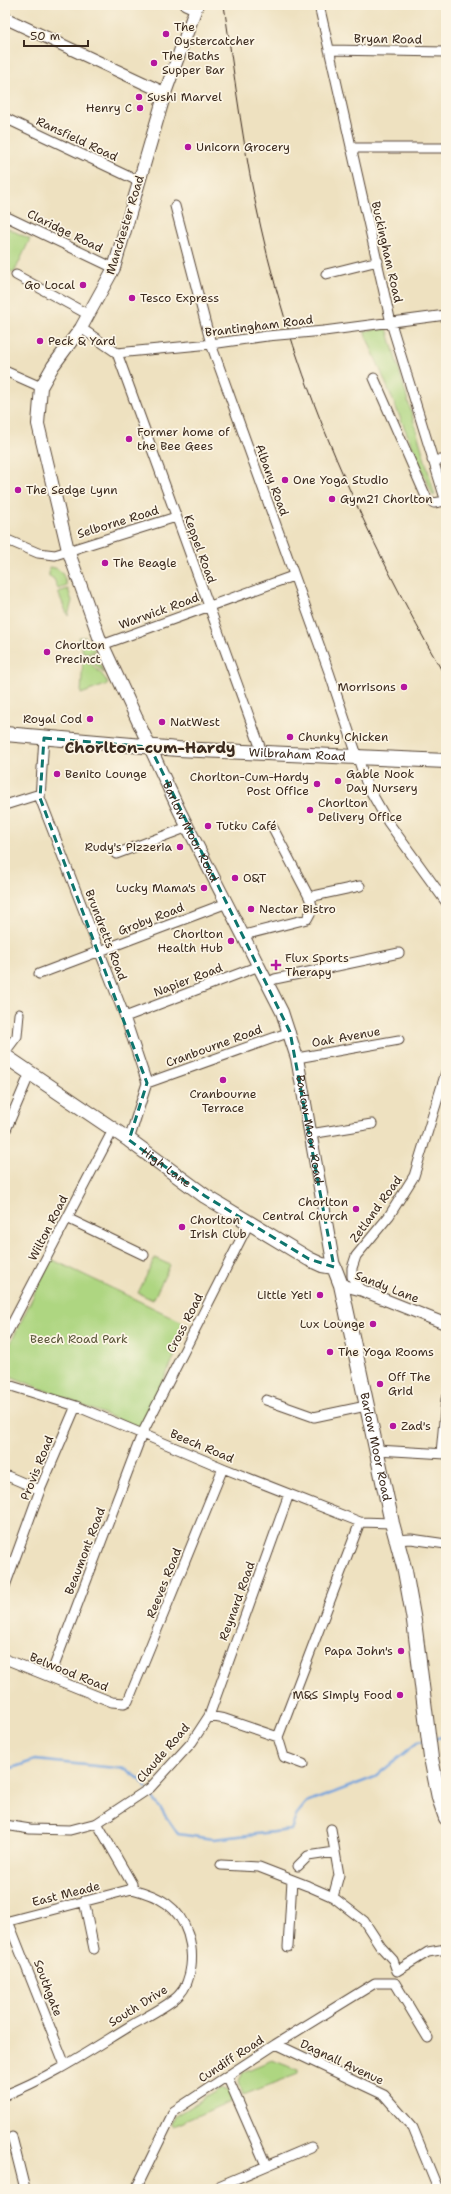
<svg xmlns="http://www.w3.org/2000/svg" width="451" height="2194" viewBox="0 0 451 2194" font-family="'Shantell Sans',sans-serif">
  <style>
    .green { fill: #aed681; stroke: #748050 }
    .lines { fill: none; stroke-linecap: round; stroke-linejoin: round }
    .stream { stroke: #72a2dc; stroke-width: 2.5 }
    .minor-casing { stroke: #564536; stroke-width: 11 }
    .tertiary-casing { stroke: #564536; stroke-width: 13 }
    .secondary-casing { stroke: #564536; stroke-width: 14 }
    .primary-casing { stroke: #564536; stroke-width: 16 }
    .trunk-casing { stroke: #564536; stroke-width: 16 }
    .minor { stroke: #fff; stroke-width: 9 }
    .tertiary { stroke: #fff; stroke-width: 11 }
    .secondary { stroke: #fff; stroke-width: 12 }
    .primary { stroke: #fff; stroke-width: 14 }
    .trunk { stroke: #fff; stroke-width: 14 }
    .tram { stroke: #3b2a1e; stroke-width: 1 }
    .minor-bridge-casing { stroke: #564536; stroke-width: 11; stroke-linecap: butt }
    .minor-bridge { stroke: #fff; stroke-width: 9 }
    .marked { fill: none; stroke: #0f766e; stroke-width: 3; stroke-dasharray: 8 5; stroke-linejoin: round }
    .poi-dot { fill: #b5179e; stroke: #fcf5e5; stroke-width: 1.5 }
    .labels { text-anchor: middle; dominant-baseline: central; stroke-width: 3.5; stroke-linejoin: round; paint-order: stroke }
    .poi-label { font-size: 12px; fill: #3b2a1e; stroke: #fcf5e5; text-anchor: start }
    .street-label { font-size: 12px; fill: #3b2a1e; stroke: #fcf5e5 }
    .park-label { font-size: 12px; fill: #585537; stroke: #fcf5e5 }
    .district-label { font-size: 16px; font-weight: bold; fill: #3b2a1e; stroke: #fcf5e5 }
  </style>
  <rect width="100%" height="100%" fill="#fcf5e5"/>
  <filter id="ink" filterUnits="userSpaceOnUse"><feTurbulence type="fractalNoise" baseFrequency=".025" numOctaves="2"/><feDisplacementMap in="SourceGraphic" scale="8" xChannelSelector="R" yChannelSelector="G"/><feConvolveMatrix kernelMatrix="1 2 1 2 8 2 1 2 1" color-interpolation-filters="sRGB"/></filter>
  <filter id="wash" filterUnits="userSpaceOnUse"><feTurbulence type="fractalNoise" baseFrequency=".012" numOctaves="4" result="noise"/><feDisplacementMap in="SourceGraphic" scale="16" xChannelSelector="R" yChannelSelector="G"/><feGaussianBlur stdDeviation="0.9" result="paint"/><feColorMatrix in="noise" values="0 0 0 0 0 0 0 0 0 0 0 0 0 0 0 0 0 1.4 0 .05"/><feComposite in="paint" operator="in"/></filter>
  <g filter="url(#wash)">
    <rect width="100%" height="100%" fill="#eee1c0"/>
    <path class="green" d="M 5,227 L 30,239 L 14,273 L 5,269 Z
      M 387,328 L 435,495 L 433,496 L 364,331 Z
      M 49,567 C 62,568 63,574 67,586 L 58,589 L 54,579 L 49,576 Z
      M 68,589 L 72,601 L 68,616 L 58,592 Z
      M 78,637 L 86,637 L 95,651 L 88,653 L 83,652 Z
      M 95,653 L 104,673 L 85,656 Z
      M 83,656 C 91,666 104,673 108,684 L 81,694 Z
      M 155,1258 L 170,1265 L 153,1300 L 138,1293 Z
      M 51,1259 L 189,1325 L 141,1429 L 5,1374 L 5,1355 Z
      M 272,2060 L 298,2070 L 298,2074 L 243,2095 L 239,2082 L 243,2072 Z
      M 221,2088 C 228,2090 233,2093 231,2101 L 173,2126 L 172,2124 L 175,2116 Z"/>
    <g class="lines">
      <path class="stream" d="M 433,1739 L 446,1736
        M 5,1767 L 12,1768 L 35,1760 L 126,1769 L 141,1780 L 146,1788
        M 149,1792 L 178,1834 L 213,1839 L 291,1830 L 297,1814 L 306,1803 L 375,1777 L 418,1742 L 424,1741"/>
    </g>
  </g>
  <g filter="url(#ink)">
    <g class="lines">
      <defs>
        <path id="minor" d="M 185,5 L 194,9
          M 319,5 L 391,323 L 446,502
          M 329,50 L 446,52
          M 5,118 L 138,181
          M 351,148 L 446,148
          M 175,206 L 211,344 L 329,672 L 367,785 L 388,822 L 446,902
          M 5,216 L 114,268
          M 326,274 L 378,261
          M 16,275 L 89,315
          M 81,328 L 117,353 L 211,344 L 267,336
          M 324,331 L 446,315
          M 117,353 L 262,752
          M 5,371 L 41,387
          M 374,378 L 427,499 L 434,503 L 445,501
          M 432,460 L 446,460
          M 5,539 L 38,553 L 55,555 L 176,517
          M 102,645 L 293,576
          M 44,738 L 40,798 L 125,1017 L 147,1083 L 129,1140
          M 5,805 L 40,794
          M 116,854 L 188,827
          M 309,897 L 360,886
          M 244,935 L 307,919 L 313,908 L 309,897 L 273,828
          M 39,974 L 227,903
          M 267,983 L 275,979 L 399,953
          M 125,1017 L 259,966
          M 5,1052 L 17,1036 L 19,1014
          M 297,1058 L 399,1040
          M 147,1083 L 290,1032
          M 5,1132 L 30,1073
          M 310,1134 L 372,1124
          M 67,1218 L 144,1255
          M 361,1290 L 352,1277 L 352,1268 L 356,1256 L 389,1216 L 414,1176 L 446,1072
          M 5,1337 L 113,1130
          M 5,1384 L 76,1406 L 223,1468 L 360,1522 L 392,1523
          M 266,1400 L 314,1417 L 366,1406
          M 377,1450 L 446,1454
          M 441,1453 L 446,1399
          M 5,1475 L 40,1490
          M 396,1540 L 411,1539 L 446,1544
          M 5,1586 L 40,1490 L 76,1406
          M 5,1659 L 112,1702 L 124,1703 L 128,1701 L 223,1468
          M 50,1677 L 142,1434 L 249,1223
          M 209,1716 L 289,1494
          M 278,1737 L 284,1757 L 303,1764
          M 5,1825 L 30,1829 L 70,1830 L 97,1823 L 150,1788 L 192,1742 L 209,1716 L 225,1719 L 278,1737 L 360,1522
          M 331,1829 L 335,1852
          M 221,1865 L 259,1867 L 308,1886 L 333,1897 L 364,1921 L 381,1947 L 393,1960 L 397,1971 L 428,1952 L 446,1949
          M 298,1866 L 308,1856 L 335,1852 L 339,1875 L 333,1897
          M 84,1901 L 94,1949
          M 8,1921 L 65,2065
          M 5,1922 L 132,1889
          M 288,1947 L 292,1880
          M 276,2044 L 384,2095 L 413,2128 L 438,2189
          M 227,2076 L 266,2165
          M 5,2095 C 49,2078 89,2051 130,2026 C 142,2019 170,2005 179,1995 C 193,1980 194,1953 188,1934 C 179,1906 159,1896 132,1889 L 132,1884 L 97,1823
          M 12,2137 L 25,2189
          M 219,2186 L 311,2147
          M 136,2189 L 174,2111 L 276,2044 L 375,1983 L 395,1983 L 428,2038"/>
        <path id="tertiary" d="M 5,18 L 165,93
          M 341,1285 L 361,1290 L 446,1324"/>
        <g id="secondary">
          <path id="s1" d="M 197,5 L 165,93 L 114,268 L 81,328 L 53,366 L 41,387 L 38,424 L 68,550 L 99,637 L 179,810 L 282,1012 L 297,1058 L 334,1267"/>
        </g>
        <g id="primary">
          <path id="s2" d="M 5,1056 L 129,1140 L 205,1196 L 309,1259 L 322,1265 L 334,1267 L 341,1285 L 392,1523 L 405,1571 L 414,1621 L 431,1758 L 439,1798 L 446,1818"/>
        </g>
        <g id="trunk">
          <path id="s3" d="M 5,734 L 178,749 L 446,761"/>
        </g>
      </defs>
      <use href="#minor" class="minor-casing"/>
      <use href="#tertiary" class="tertiary-casing"/>
      <use href="#secondary" class="secondary-casing"/>
      <use href="#primary" class="primary-casing"/>
      <use href="#trunk" class="trunk-casing"/>
      <use href="#minor" class="minor"/>
      <use href="#tertiary" class="tertiary"/>
      <use href="#secondary" class="secondary"/>
      <use href="#primary" class="primary"/>
      <use href="#trunk" class="trunk"/>
      <path class="tram" d="M 224,5 C 235,80 244,155 261,228 C 296,386 366,538 446,678"/>
      <defs>
        <path id="minor-bridge" d="M 267,336 L 324,331"/>
      </defs>
      <use href="#minor-bridge" class="minor-bridge-casing"/>
      <use href="#minor-bridge" class="minor-bridge"/>
    </g>
  </g>
  <path class="marked" d="M 44,738 L 150,747 L 290,1032 L 334,1267 L 309,1259 L 205,1196 L 129,1140 L 147,1083 L 40,798 Z"/>
  <g class="poi-dot">
    <circle cx="166" cy="34" r="4"/>
    <circle cx="154" cy="63" r="4"/>
    <circle cx="139" cy="97" r="4"/>
    <circle cx="140" cy="108" r="4"/>
    <circle cx="188" cy="147" r="4"/>
    <circle cx="83" cy="285" r="4"/>
    <circle cx="132" cy="298" r="4"/>
    <circle cx="40" cy="341" r="4"/>
    <circle cx="129" cy="439" r="4"/>
    <circle cx="285" cy="480" r="4"/>
    <circle cx="18" cy="490" r="4"/>
    <circle cx="332" cy="499" r="4"/>
    <circle cx="105" cy="563" r="4"/>
    <circle cx="47" cy="652" r="4"/>
    <circle cx="404" cy="687" r="4"/>
    <circle cx="90" cy="719" r="4"/>
    <circle cx="162" cy="722" r="4"/>
    <circle cx="290" cy="737" r="4"/>
    <circle cx="57" cy="774" r="4"/>
    <circle cx="338" cy="781" r="4"/>
    <circle cx="317" cy="784" r="4"/>
    <circle cx="310" cy="810" r="4"/>
    <circle cx="208" cy="826" r="4"/>
    <circle cx="180" cy="847" r="4"/>
    <circle cx="235" cy="878" r="4"/>
    <circle cx="204" cy="888" r="4"/>
    <circle cx="251" cy="909" r="4"/>
    <circle cx="231" cy="941" r="4"/>
    <path d="M274 959h4v4h4v4h-4v4h-4v-4h-4v-4h4z"/>
    <circle cx="223" cy="1080" r="4"/>
    <circle cx="356" cy="1209" r="4"/>
    <circle cx="182" cy="1227" r="4"/>
    <circle cx="320" cy="1295" r="4"/>
    <circle cx="373" cy="1324" r="4"/>
    <circle cx="330" cy="1352" r="4"/>
    <circle cx="380" cy="1384" r="4"/>
    <circle cx="393" cy="1426" r="4"/>
    <circle cx="401" cy="1651" r="4"/>
    <circle cx="400" cy="1695" r="4"/>
  </g>
  <g class="labels">
    <g class="poi-label">
      <text x="174" y="27">The<tspan x="174" dy="14">Oystercatcher</tspan></text>
      <text x="162" y="56">The Baths<tspan x="162" dy="14">Supper Bar</tspan></text>
      <text x="147" y="97">Sushi Marvel</text>
      <text x="132" y="108" text-anchor="end">Henry C</text>
      <text x="196" y="147">Unicorn Grocery</text>
      <text x="75" y="285" text-anchor="end">Go Local</text>
      <text x="140" y="298">Tesco Express</text>
      <text x="48" y="341">Peck &amp; Yard</text>
      <text x="137" y="432">Former home of<tspan x="137" dy="14">the Bee Gees</tspan></text>
      <text x="293" y="480">One Yoga Studio</text>
      <text x="26" y="490">The Sedge Lynn</text>
      <text x="340" y="499">Gym21 Chorlton</text>
      <text x="113" y="563">The Beagle</text>
      <text x="55" y="645">Chorlton<tspan x="55" dy="14">Precinct</tspan></text>
      <text x="396" y="687" text-anchor="end">Morrisons</text>
      <text x="82" y="719" text-anchor="end">Royal Cod</text>
      <text x="170" y="722">NatWest</text>
      <text x="298" y="737">Chunky Chicken</text>
      <text x="65" y="774">Benito Lounge</text>
      <text x="346" y="774">Gable Nook<tspan x="346" dy="14">Day Nursery</tspan></text>
      <text x="309" y="777" text-anchor="end">Chorlton-Cum-Hardy<tspan x="309" dy="14">Post Office</tspan></text>
      <text x="318" y="803">Chorlton<tspan x="318" dy="14">Delivery Office</tspan></text>
      <text x="216" y="826">Tutku Café</text>
      <text x="172" y="847" text-anchor="end">Rudy's Pizzeria</text>
      <text x="243" y="878">O&amp;T</text>
      <text x="196" y="888" text-anchor="end">Lucky Mama's</text>
      <text x="259" y="909">Nectar Bistro</text>
      <text x="223" y="934" text-anchor="end">Chorlton<tspan x="223" dy="14">Health Hub</tspan></text>
      <text x="285" y="958">Flux Sports<tspan x="285" dy="14">Therapy</tspan></text>
      <text x="223" y="1094" text-anchor="middle">Cranbourne<tspan x="223" dy="14">Terrace</tspan></text>
      <text x="348" y="1202" text-anchor="end">Chorlton<tspan x="348" dy="14">Central Church</tspan></text>
      <text x="190" y="1220">Chorlton<tspan x="190" dy="14">Irish Club</tspan></text>
      <text x="312" y="1295" text-anchor="end">Little Yeti</text>
      <text x="365" y="1324" text-anchor="end">Lux Lounge</text>
      <text x="338" y="1352">The Yoga Rooms</text>
      <text x="388" y="1377">Off The<tspan x="388" dy="14">Grid</tspan></text>
      <text x="401" y="1426">Zad's</text>
      <text x="393" y="1651" text-anchor="end">Papa John's</text>
      <text x="392" y="1695" text-anchor="end">M&amp;S Simply Food</text>
    </g>
    <g class="street-label">
      <text transform="translate(388 39) rotate(1)">Bryan Road</text>
      <text transform="translate(77 139) rotate(25)">Ransfield Road</text>
      <text transform="translate(125 225) rotate(-73)">Manchester Road</text>
      <text transform="translate(65 231) rotate(26)">Claridge Road</text>
      <text transform="translate(387 252) rotate(77)">Buckingham Road</text>
      <text transform="translate(259 326) rotate(-7)">Brantingham Road</text>
      <text transform="translate(272 480) rotate(70)">Albany Road</text>
      <text transform="translate(118 522) rotate(-17)">Selborne Road</text>
      <text transform="translate(200 549) rotate(70)">Keppel Road</text>
      <text transform="translate(159 611) rotate(-20)">Warwick Road</text>
      <text stroke="none"><textPath href="#s3" startOffset="293">Wilbraham Road</textPath></text>
      <text stroke="none"><textPath href="#s1" startOffset="890">Barlow Moor Road</textPath></text>
      <text transform="translate(151 919) rotate(-21)">Groby Road</text>
      <text transform="translate(106 935) rotate(69)">Brundretts Road</text>
      <text transform="translate(188 980) rotate(-21)">Napier Road</text>
      <text transform="translate(346 1037) rotate(-10)">Oak Avenue</text>
      <text transform="translate(214 1046) rotate(-20)">Cranbourne Road</text>
      <text stroke="none"><textPath href="#s1" startOffset="1213">Barlow Moor Road</textPath></text>
      <text stroke="none"><textPath href="#s2" startOffset="196">High Lane</textPath></text>
      <text transform="translate(376 1209) rotate(-54)">Zetland Road</text>
      <text transform="translate(48 1228) rotate(-63)">Wilton Road</text>
      <text transform="translate(387 1287) rotate(21)">Sandy Lane</text>
      <text transform="translate(185 1323) rotate(-63)">Cross Road</text>
      <text transform="translate(202 1446) rotate(23)">Beech Road</text>
      <text stroke="none"><textPath href="#s2" startOffset="577">Barlow Moor Road</textPath></text>
      <text transform="translate(37 1468) rotate(-68)">Provis Road</text>
      <text transform="translate(85 1551) rotate(-69)">Beaumont Road</text>
      <text transform="translate(164 1583) rotate(-68)">Reeves Road</text>
      <text transform="translate(237 1601) rotate(-70)">Reynard Road</text>
      <text transform="translate(69 1672) rotate(22)">Belwood Road</text>
      <text transform="translate(163 1753) rotate(-49)">Claude Road</text>
      <text transform="translate(66 1894) rotate(-14)">East Meade</text>
      <text transform="translate(48 1988) rotate(69)">Southgate</text>
      <text transform="translate(138 2006) rotate(-32)">South Drive</text>
      <text transform="translate(231 2059) rotate(-33)">Cundiff Road</text>
      <text transform="translate(342 2062) rotate(25)">Dagnall Avenue</text>
    </g>
    <g class="park-label">
      <text x="79" y="1339">Beech Road Park</text>
    </g>
    <g class="district-label">
      <text x="150" y="747">Chorlton-cum-Hardy</text>
    </g>
  </g>
  <rect width="451" height="2194" fill="none" stroke="#fcf5e5" stroke-width="20"/>
  <path d="M24 40v6h64v-6" fill="none" stroke="#3b2a1e" stroke-width="2"/>
  <text x="30" y="40" font-size="12" fill="#3b2a1e" stroke="#fcf5e5" stroke-width="3" paint-order="stroke">50 m</text>
</svg>
